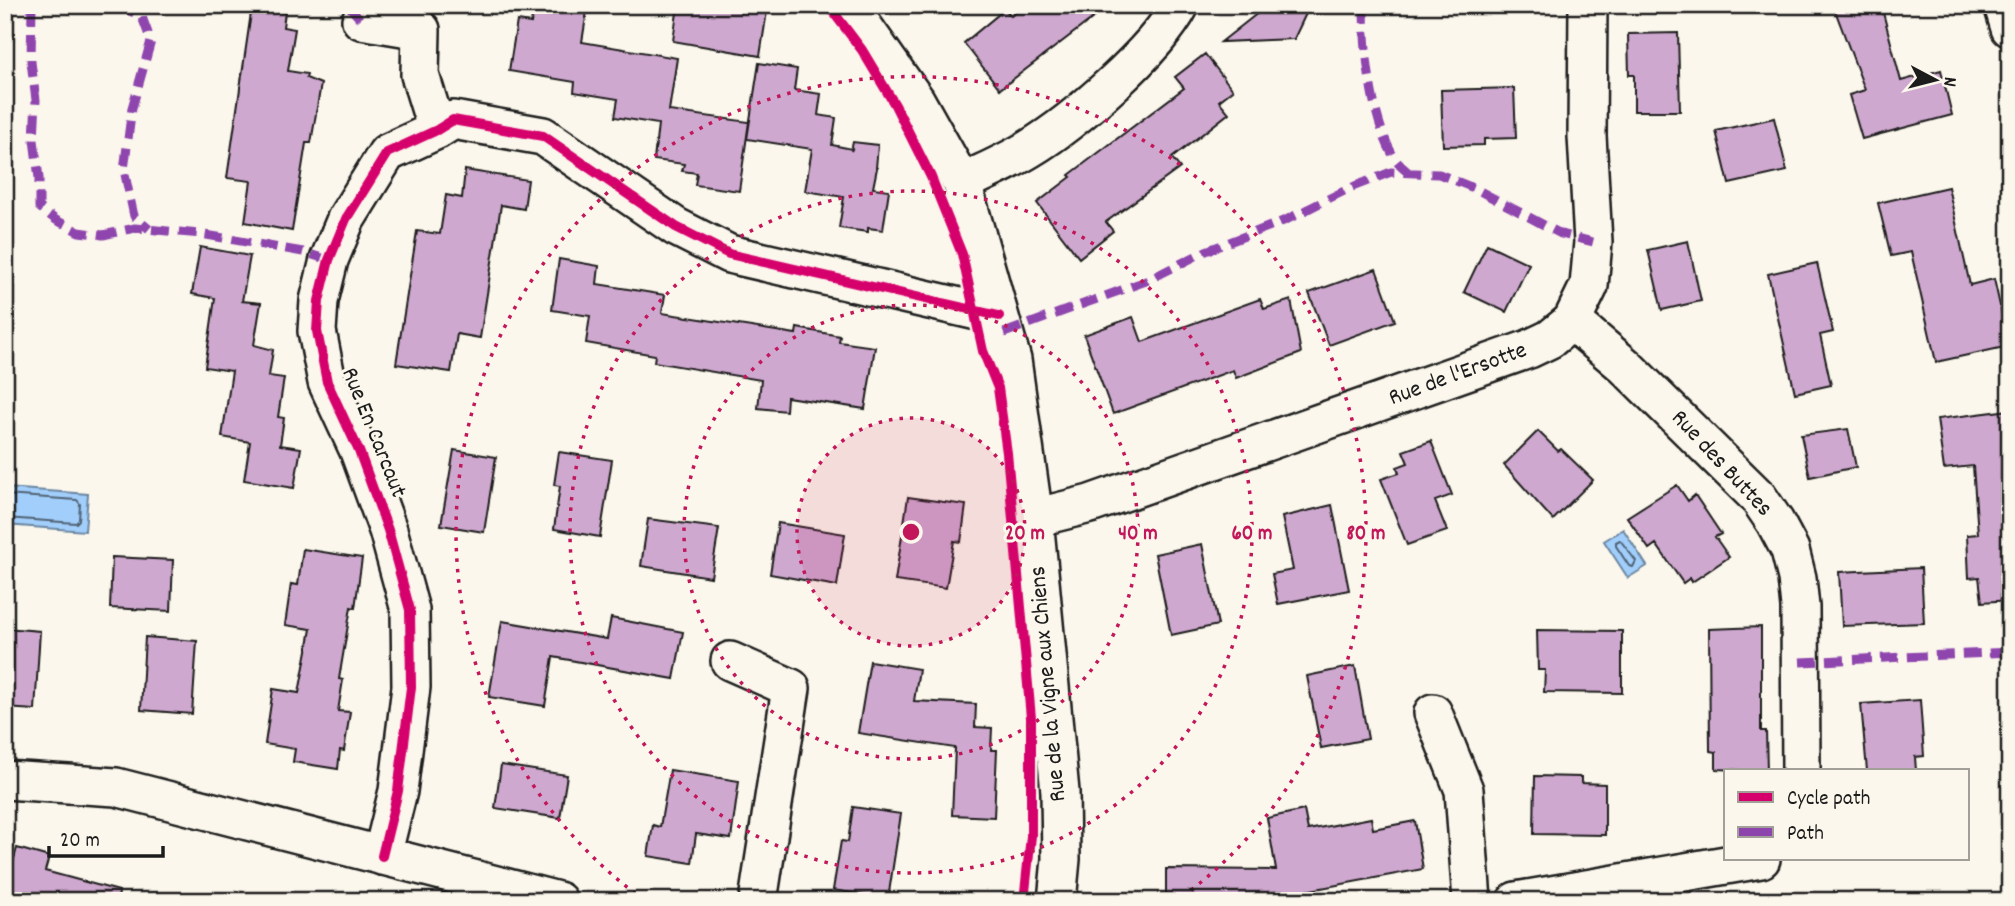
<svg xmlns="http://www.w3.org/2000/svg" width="2015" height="906" viewBox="0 0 2015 906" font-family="Dekko,sans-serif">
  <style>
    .water { fill: #a1cefb; stroke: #6c87a2; stroke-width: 2 }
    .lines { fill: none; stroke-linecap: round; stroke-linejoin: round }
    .shore { stroke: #516375; stroke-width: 2 }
    .building { fill: #cfa8cf; stroke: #1c1c1c; stroke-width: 2 }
    .minor-casing { stroke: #1c1c1c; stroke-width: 42 }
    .minor { stroke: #fbf7ec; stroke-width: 37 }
    .quiet { stroke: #8e44ad; stroke-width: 9; stroke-dasharray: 18 9; stroke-linecap: butt }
    .cycleway-casing { stroke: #fbf7ec; stroke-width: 15 }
    .cycleway { stroke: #d6006c; stroke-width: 10 }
    .ring { fill: none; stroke: #c2185b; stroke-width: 3.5; stroke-dasharray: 3.5 7 }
    .labels { text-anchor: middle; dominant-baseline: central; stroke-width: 6; stroke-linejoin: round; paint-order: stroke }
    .street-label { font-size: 24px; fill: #1c1c1c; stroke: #fbf7ec }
    .centre { fill: #c2185b; stroke: #fbf7ec; stroke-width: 3.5 }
    .ring-label { font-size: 21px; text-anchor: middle; font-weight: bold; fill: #c2185b; stroke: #fbf7ec; stroke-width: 6; stroke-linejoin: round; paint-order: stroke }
  </style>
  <rect width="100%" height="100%" fill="#fbf7ec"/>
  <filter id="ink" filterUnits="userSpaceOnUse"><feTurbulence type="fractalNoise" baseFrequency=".0143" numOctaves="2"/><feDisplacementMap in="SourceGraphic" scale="14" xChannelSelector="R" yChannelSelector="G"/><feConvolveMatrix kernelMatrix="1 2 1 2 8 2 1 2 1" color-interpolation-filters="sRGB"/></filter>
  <g filter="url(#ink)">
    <path class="water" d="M 6,488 L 88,494 L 85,531 L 5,525 Z
      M 1623,529 L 1647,566 L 1628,578 L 1604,541 Z"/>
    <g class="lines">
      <path class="shore" d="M 5,495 L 77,500 L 80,504 L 79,520 L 76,523 L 5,518
        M 1620,540 L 1636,561 L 1633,567 L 1629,566 L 1616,546 L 1616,542 Z"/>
    </g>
    <path class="building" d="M 534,5 L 588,5 L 582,42 L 677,58 L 669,111 L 749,122 L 739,191 L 695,185 L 697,173 L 682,171 L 684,164 L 654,160 L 658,124 L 615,117 L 618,99 L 574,92 L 575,82 L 509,71 L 517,21 L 531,23 Z
      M 678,5 L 768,5 L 760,56 L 673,41 Z
      M 1025,5 L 1110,5 L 1000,89 L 964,43 L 1005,9 L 1011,16 Z
      M 1268,5 L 1310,5 L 1294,39 L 1221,42 Z
      M 1833,5 L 1881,5 L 1901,81 L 1941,70 L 1952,115 L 1862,139 L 1849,95 L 1865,90 Z
      M 252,6 L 285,12 L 283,27 L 295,29 L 288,71 L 307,74 L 306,78 L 321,84 L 311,143 L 306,143 L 292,231 L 245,222 L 251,181 L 227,178 Z
      M 1678,33 L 1680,111 L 1634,111 L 1634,75 L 1629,75 L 1628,34 Z
      M 1205,54 L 1233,90 L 1219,101 L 1229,113 L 1172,158 L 1180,168 L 1106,222 L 1113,231 L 1079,258 L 1037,203 L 1071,177 L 1069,175 L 1184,88 L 1175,77 Z
      M 759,63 L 797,69 L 794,90 L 821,94 L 818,115 L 836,118 L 832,145 L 852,149 L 851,151 L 853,142 L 878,145 L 876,168 L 877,168 L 873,188 L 889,190 L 883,230 L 868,228 L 868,232 L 839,228 L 844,197 L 805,191 L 812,149 L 747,139 Z
      M 1514,88 L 1516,138 L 1484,139 L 1484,145 L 1443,146 L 1441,90 Z
      M 1774,118 L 1787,171 L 1729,184 L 1716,131 Z
      M 465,170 L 528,180 L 524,209 L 501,205 L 480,338 L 457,334 L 451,372 L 396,364 L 417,231 L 440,234 L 446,195 L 462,198 Z
      M 1948,187 L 1970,285 L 1994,279 L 2009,346 L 1936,362 L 1911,252 L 1891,256 L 1878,203 Z
      M 1688,241 L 1701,301 L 1662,310 L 1648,250 Z
      M 1487,244 L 1529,264 L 1506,312 L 1464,292 Z
      M 200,247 L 250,256 L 242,301 L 261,303 L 254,345 L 273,350 L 269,376 L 284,378 L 278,417 L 284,418 L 280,445 L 301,448 L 294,488 L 244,480 L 250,442 L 222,437 L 232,371 L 205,367 L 215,298 L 192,294 Z
      M 559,259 L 599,266 L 597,284 L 665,295 L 662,313 L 796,334 L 797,328 L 840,336 L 839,342 L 875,347 L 865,409 L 787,397 L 786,411 L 758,408 L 761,380 L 654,362 L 655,355 L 586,343 L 590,316 L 552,310 Z
      M 1817,263 L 1833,332 L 1820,335 L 1831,385 L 1795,393 L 1768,274 Z
      M 1376,269 L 1395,321 L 1329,345 L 1309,293 Z
      M 1260,299 L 1264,309 L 1291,300 L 1301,353 L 1236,378 L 1233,370 L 1113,414 L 1084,335 L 1133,317 L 1142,342 Z
      M 2010,410 L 2010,600 L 1982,602 L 1979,577 L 1969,578 L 1967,535 L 1978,534 L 1973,466 L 1944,469 L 1937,419 Z
      M 1848,429 L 1856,467 L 1810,477 L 1801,435 Z
      M 1538,431 L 1558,451 L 1561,449 L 1593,480 L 1553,520 L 1504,465 Z
      M 1431,441 L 1452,495 L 1435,501 L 1447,531 L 1407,545 L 1381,479 L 1399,473 L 1397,467 L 1408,463 L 1403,451 Z
      M 454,450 L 496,457 L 484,532 L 441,525 Z
      M 559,452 L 612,460 L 600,537 L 554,529 L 560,486 L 554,485 Z
      M 1677,485 L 1688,501 L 1695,495 L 1721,534 L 1715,537 L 1729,557 L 1692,582 L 1690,578 L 1683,583 L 1656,544 L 1649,549 L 1627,517 Z
      M 908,497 L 966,505 L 961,542 L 954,541 L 946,588 L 895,581 Z
      M 1332,505 L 1349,590 L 1278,604 L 1272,574 L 1293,570 L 1282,517 Z
      M 648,519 L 719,528 L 711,577 L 641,566 Z
      M 778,523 L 845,534 L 837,586 L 770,574 Z
      M 1202,544 L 1218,625 L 1171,635 L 1155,554 Z
      M 303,549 L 362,558 L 355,608 L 351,607 L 339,679 L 343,680 L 338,711 L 350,712 L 344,751 L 340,750 L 338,769 L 293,762 L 295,749 L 265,744 L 273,689 L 299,693 L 311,629 L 285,625 L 291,584 L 298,585 Z
      M 112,557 L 173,560 L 171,611 L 110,608 Z
      M 1921,568 L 1924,623 L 1842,626 L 1839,572 Z
      M 611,618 L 683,632 L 674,679 L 553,657 L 545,706 L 489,697 L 502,621 L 607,639 Z
      M 1761,627 L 1761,731 L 1766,731 L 1767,771 L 1716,769 L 1716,752 L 1710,751 L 1709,629 Z
      M 5,628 L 40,631 L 35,710 L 5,708 Z
      M 1537,630 L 1622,631 L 1622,693 L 1544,692 L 1545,670 L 1538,670 Z
      M 145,637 L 197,641 L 192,714 L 141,710 Z
      M 870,661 L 919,669 L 914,701 L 976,704 L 975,727 L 992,728 L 991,750 L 997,750 L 994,817 L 952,815 L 955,748 L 858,733 Z
      M 1355,666 L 1368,739 L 1321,748 L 1307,676 Z
      M 1920,700 L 1924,756 L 1915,757 L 1916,771 L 1867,771 L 1861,704 Z
      M 501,765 L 567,775 L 560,818 L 495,808 Z
      M 670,770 L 739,781 L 731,839 L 696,834 L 692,863 L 648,856 L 653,825 L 660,827 Z
      M 1535,776 L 1581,777 L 1581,783 L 1605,784 L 1605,835 L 1534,834 Z
      M 853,807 L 901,814 L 888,899 L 833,890 L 841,841 L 848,842 Z
      M 1304,810 L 1308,830 L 1371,818 L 1373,829 L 1415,821 L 1423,869 L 1305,891 L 1307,901 L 1166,901 L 1166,869 L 1276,870 L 1267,818 Z
      M 17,848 L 49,857 L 45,871 L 119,891 L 118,901 L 5,901 L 5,891 Z"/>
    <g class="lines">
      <defs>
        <path id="minor" d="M 848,5 L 916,101 L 962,183 L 1012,360 L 1034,518 L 1060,792 L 1061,859 L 1057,901
          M 2003,5 L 2010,28
          M 361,20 L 421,30 L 420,75 L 437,130
          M 962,183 C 984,172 1008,162 1029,149 C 1074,122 1156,51 1180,5
          M 1572,321 L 1625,366 L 1758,497 L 1775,522 L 1790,550 L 1797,578 L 1800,607 L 1801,771
          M 1034,518 L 1090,504 L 1529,349 L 1550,339 L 1572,321 L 1589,286 L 1593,242 L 1587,136 L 1588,5
          M 730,661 L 791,688 L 758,901
          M 1433,713 L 1464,790 L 1472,901
          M 5,780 L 116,787 L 558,901
          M 382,856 L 398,791 L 411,687 L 410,610 L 388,530 L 359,451 L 327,382 L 317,331 L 319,301 L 329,260 L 346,219 L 387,153 L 437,130 L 453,120 L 543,136 L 676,227 L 729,254 L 999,316
          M 1516,901 L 1761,859"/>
      </defs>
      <use href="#minor" class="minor-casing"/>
      <use href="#minor" class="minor"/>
      <path class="quiet" d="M 32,5 L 31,62 L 36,100 L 34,140 L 39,178 L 39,207 L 56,220 L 79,232 L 103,235 L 135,228 L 201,234 L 303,252 L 329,260
        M 118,5 L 142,17 L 151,41 L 132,108 L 124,170 L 134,216 L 149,229
        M 348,5 L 361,20
        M 1364,5 C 1364,49 1371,119 1394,157 C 1397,163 1404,168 1409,173
        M 1004,333 L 1146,281 L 1206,251 L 1286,220 L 1350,188 L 1391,172 L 1439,174 L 1476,189 L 1561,234 L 1593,242
        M 1800,662 L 2010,652"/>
      <defs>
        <path id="cycleway" d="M 828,5 L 862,50 L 895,105 L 931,177 L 962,254 L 983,351 L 998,388 L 1007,453 L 1031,718 L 1031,836 L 1024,901
          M 382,856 L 398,791 L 411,687 L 410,610 L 388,530 L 359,451 L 327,382 L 317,331 L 319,301 L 329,260 L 346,219 L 387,153 L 437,130 L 453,120 L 543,136 L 676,227 L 729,254 L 999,316"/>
      </defs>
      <use href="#cycleway" class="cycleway-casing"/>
      <use href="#cycleway" class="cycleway"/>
    </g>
  </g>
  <circle cx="911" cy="532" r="114" fill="#c2185b" fill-opacity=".12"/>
  <g class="ring">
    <circle cx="911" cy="532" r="114"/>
    <circle cx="911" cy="532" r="227"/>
    <circle cx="911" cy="532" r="341"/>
    <path d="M644 900A455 455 0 1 1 1178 900"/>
  </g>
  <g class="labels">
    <g class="street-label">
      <text transform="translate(1458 375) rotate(-20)">Rue de l'Ersotte</text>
      <text transform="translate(373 433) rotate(68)">Rue En Carcaut</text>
      <text transform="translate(1721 464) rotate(47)">Rue des Buttes</text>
      <text transform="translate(1049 684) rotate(-95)">Rue de la Vigne aux Chiens</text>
    </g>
  </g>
  <circle cx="911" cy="532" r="10" class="centre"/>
  <g class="ring-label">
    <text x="1025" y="539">20 m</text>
    <text x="1138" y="539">40 m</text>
    <text x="1252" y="539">60 m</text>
    <text x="1366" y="539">80 m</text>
  </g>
  <rect width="2015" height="906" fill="none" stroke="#fbf7ec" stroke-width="28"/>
  <rect x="14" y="14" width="1987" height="878" fill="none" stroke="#1c1c1c" stroke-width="2.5" filter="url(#ink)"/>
  <rect x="1724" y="769" width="245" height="91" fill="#fbf7ec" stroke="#a29f99" stroke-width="2"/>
  <rect x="1738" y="792" width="35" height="10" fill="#d6006c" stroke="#a29f99" stroke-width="2"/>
  <text x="1787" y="804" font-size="21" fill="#1c1c1c">Cycle path</text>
  <rect x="1738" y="827" width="35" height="10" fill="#8e44ad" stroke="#a29f99" stroke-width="2"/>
  <text x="1787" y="839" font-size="21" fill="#1c1c1c">Path</text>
  <g transform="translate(1935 80) rotate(97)" stroke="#fbf7ec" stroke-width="5" paint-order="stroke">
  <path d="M0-5L12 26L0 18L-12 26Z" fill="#1c1c1c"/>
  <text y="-10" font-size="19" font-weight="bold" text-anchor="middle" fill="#1c1c1c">N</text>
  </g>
  <path d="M49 846v10h114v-10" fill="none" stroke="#1c1c1c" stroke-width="3.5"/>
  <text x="60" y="846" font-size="21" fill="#1c1c1c" stroke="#fbf7ec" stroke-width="5" paint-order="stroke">20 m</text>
</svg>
